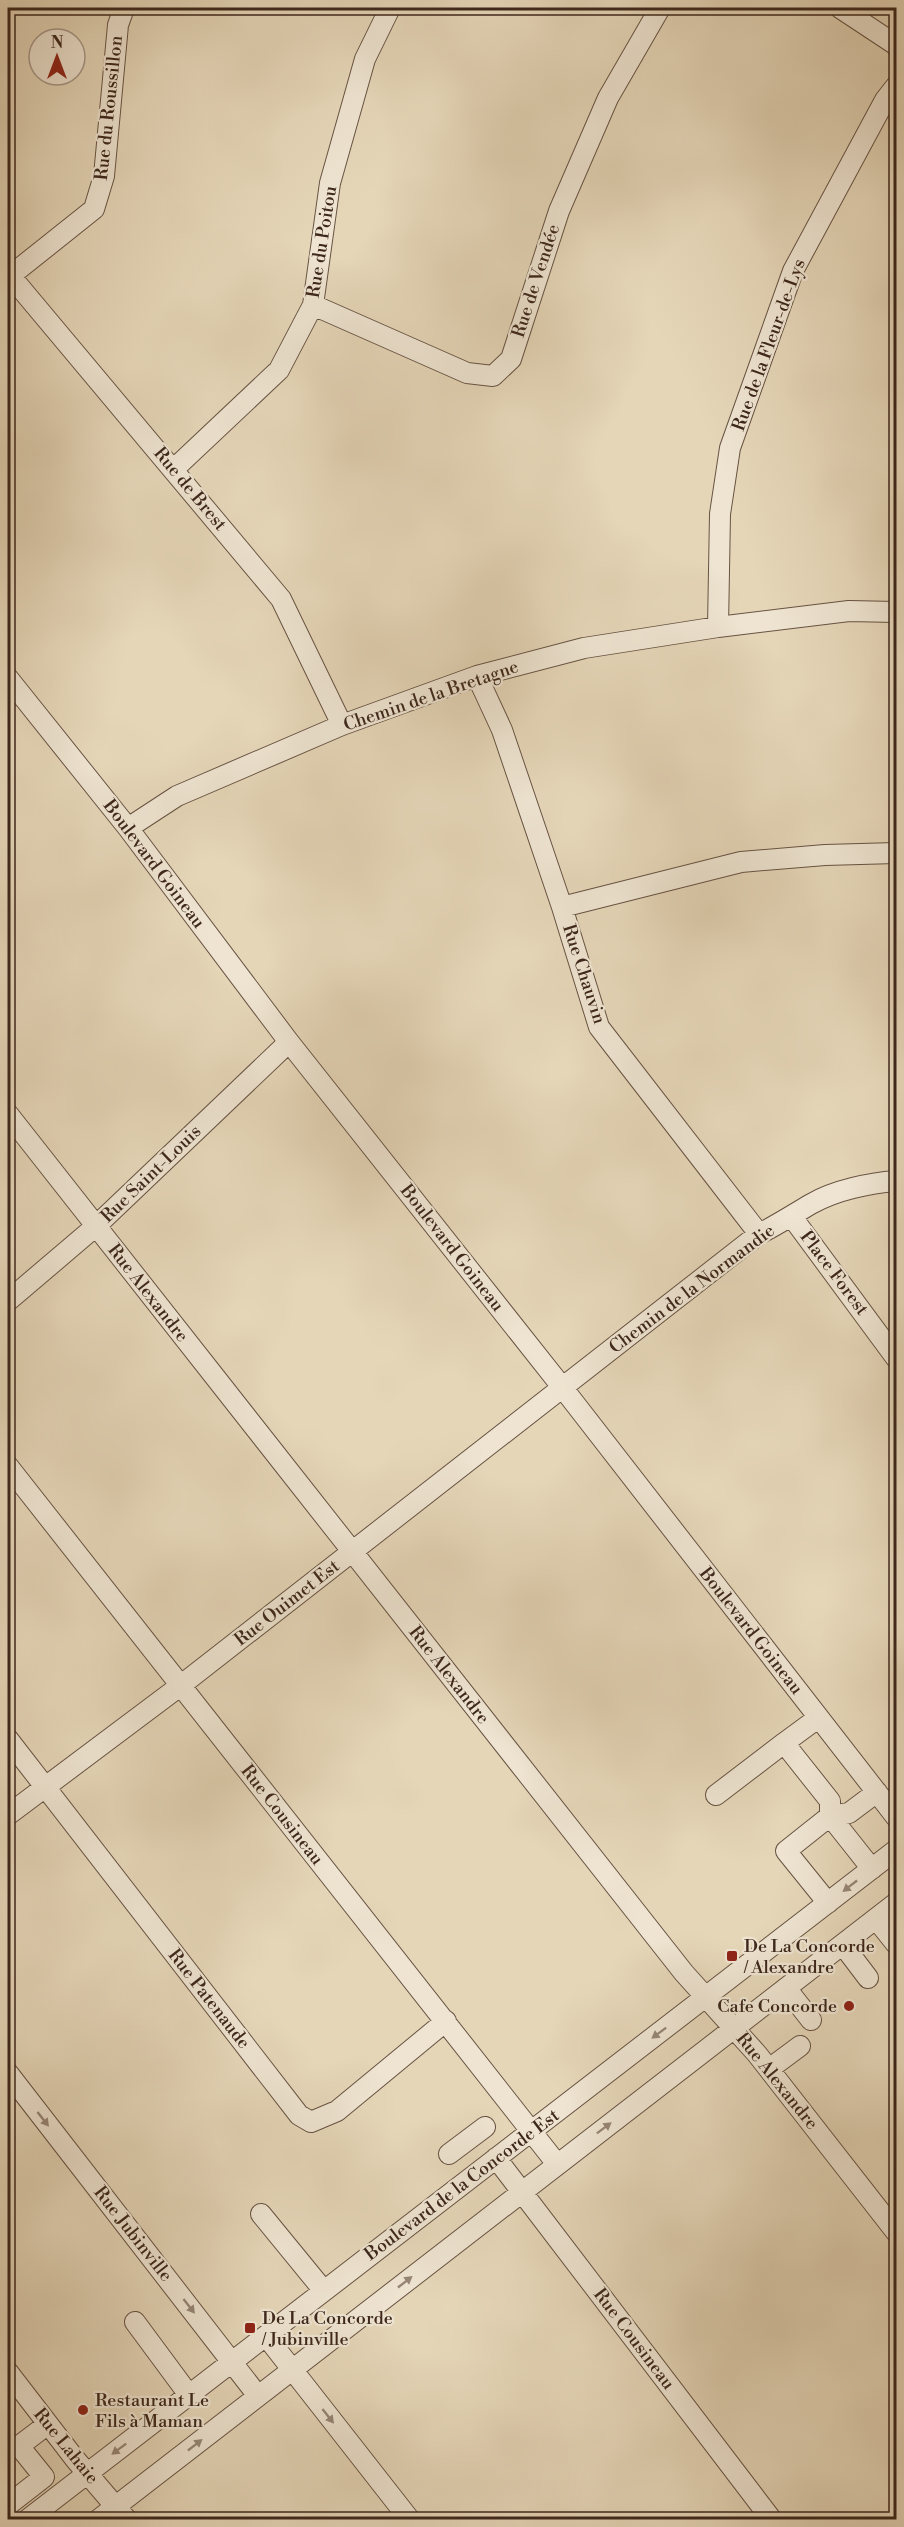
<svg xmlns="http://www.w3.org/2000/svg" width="904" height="2527" viewBox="0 0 904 2527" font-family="'Libre Bodoni',serif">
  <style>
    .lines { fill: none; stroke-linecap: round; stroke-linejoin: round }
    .minor-casing { stroke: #675343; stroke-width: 22 }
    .minor { stroke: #eee4d1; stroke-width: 20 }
    .oneway { fill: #968676 }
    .poi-dot { fill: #8f2418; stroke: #eee4d1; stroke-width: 2 }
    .labels { text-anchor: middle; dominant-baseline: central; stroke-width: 4.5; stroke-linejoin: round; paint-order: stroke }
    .street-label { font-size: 18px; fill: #3d271c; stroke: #eee4d1 }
    .poi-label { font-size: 18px; fill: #3d271c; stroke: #eee4d1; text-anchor: start }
  </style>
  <rect width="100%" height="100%" fill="#e5d6b8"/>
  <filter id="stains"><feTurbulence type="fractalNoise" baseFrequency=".00333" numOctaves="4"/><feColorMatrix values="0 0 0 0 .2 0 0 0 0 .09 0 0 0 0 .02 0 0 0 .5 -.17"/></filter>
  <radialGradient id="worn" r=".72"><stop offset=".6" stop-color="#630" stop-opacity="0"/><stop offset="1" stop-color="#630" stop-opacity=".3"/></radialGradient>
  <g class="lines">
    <defs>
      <path id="minor" d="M 840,8 L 896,45
        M 8,273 L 281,599 L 342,725
        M 10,276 L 94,209 L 104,176 L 118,25 L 124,8
        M 313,305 L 467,373 L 493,376 L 511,359 L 559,211 L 608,98 L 660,8
        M 174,469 L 279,370 L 313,305 L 330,183 L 365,59 L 390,8
        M 718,627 L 720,514 L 730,448 L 793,271 L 885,100 L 896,86
        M 477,676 L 502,730 L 562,907 L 599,1027 L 759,1234
        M 8,678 L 128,828 L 289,1042 L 562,1387 L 896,1817
        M 128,828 L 177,796 L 342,725 L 477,676 L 584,648 L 718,627 L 849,611 L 896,612
        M 562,907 L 741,862 L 825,855 L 896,853
        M 8,1114 L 684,1973 L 757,2054 L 896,2232
        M 792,1217 L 896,1358
        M 8,1301 L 96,1226 L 289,1042
        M 8,1466 L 557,2164
        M 818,1718 L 784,1743 L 830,1801 L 830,1816 L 849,1813 L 877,1792
        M 8,1739 L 299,2115 L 311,2122 L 337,2111 L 446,2021
        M 716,1795 L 784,1743
        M 8,1815 L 180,1686 L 759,1234 C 777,1225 794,1214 811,1204 C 835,1190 870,1183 896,1181
        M 828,1903 L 786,1851 L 830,1816 L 872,1869
        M 876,1919 L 896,1944
        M 843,1945 L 868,1978
        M 786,1988 L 811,2020
        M 769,2069 L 800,2046
        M 8,2073 L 258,2396
        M 449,2154 L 485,2127
        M 496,2158 L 772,2520
        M 261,2214 L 324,2291
        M 135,2322 L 189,2395
        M 266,2336 L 410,2520
        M 8,2372 L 75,2459 L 127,2520
        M 8,2505 L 44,2477 L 19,2446 L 48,2424
        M 27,2520 L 896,1850
        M 98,2520 L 896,1903"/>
    </defs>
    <use href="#minor" class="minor-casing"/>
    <use href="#minor" class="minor"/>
  </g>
  <defs><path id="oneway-solid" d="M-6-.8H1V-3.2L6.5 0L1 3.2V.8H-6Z" transform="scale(1.5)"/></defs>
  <g class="oneway">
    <use href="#oneway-solid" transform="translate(850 1886) rotate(142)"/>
    <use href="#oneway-solid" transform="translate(659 2033) rotate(143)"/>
    <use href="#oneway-solid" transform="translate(43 2119) rotate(52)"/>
    <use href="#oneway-solid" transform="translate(604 2128) rotate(-37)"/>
    <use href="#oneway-solid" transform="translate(405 2282) rotate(-38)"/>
    <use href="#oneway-solid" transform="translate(189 2306) rotate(52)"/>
    <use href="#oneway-solid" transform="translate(328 2416) rotate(52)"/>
    <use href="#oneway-solid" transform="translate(195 2445) rotate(-38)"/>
    <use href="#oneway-solid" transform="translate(119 2449) rotate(143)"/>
  </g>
  <g class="poi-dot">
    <rect x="726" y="1950" width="12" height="12" rx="3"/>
    <circle cx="849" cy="2006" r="6"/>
    <rect x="244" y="2322" width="12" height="12" rx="3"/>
    <circle cx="83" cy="2410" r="6"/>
  </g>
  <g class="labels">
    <g class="street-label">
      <text transform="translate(109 108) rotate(-84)">Rue du Roussillon</text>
      <text transform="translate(322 242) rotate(-81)">Rue du Poitou</text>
      <text transform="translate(536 281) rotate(-72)">Rue de Vendée</text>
      <text transform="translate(769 345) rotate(-70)">Rue de la Fleur-de-Lys</text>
      <text transform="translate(190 489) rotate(50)">Rue de Brest</text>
      <text transform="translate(431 696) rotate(-19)">Chemin de la Bretagne</text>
      <text transform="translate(154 864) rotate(53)">Boulevard Goineau</text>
      <text transform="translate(584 974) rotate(72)">Rue Chauvin</text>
      <text transform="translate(151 1174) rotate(-44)">Rue Saint-Louis</text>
      <text transform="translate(452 1248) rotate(52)">Boulevard Goineau</text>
      <text transform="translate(834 1273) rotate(53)">Place Forest</text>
      <text transform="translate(692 1289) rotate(-37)">Chemin de la Normandie</text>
      <text transform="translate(148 1293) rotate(52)">Rue Alexandre</text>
      <text transform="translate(287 1603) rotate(-38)">Rue Ouimet Est</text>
      <text transform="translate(751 1631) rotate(52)">Boulevard Goineau</text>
      <text transform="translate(449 1675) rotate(52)">Rue Alexandre</text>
      <text transform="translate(282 1815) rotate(52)">Rue Cousineau</text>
      <text transform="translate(209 1999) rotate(52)">Rue Patenaude</text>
      <text transform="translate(777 2081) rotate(51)">Rue Alexandre</text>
      <text transform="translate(462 2185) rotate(-37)">Boulevard de la Concorde Est</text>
      <text transform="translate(133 2234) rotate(52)">Rue Jubinville</text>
      <text transform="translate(634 2339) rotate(53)">Rue Cousineau</text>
      <text transform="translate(66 2446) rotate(51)">Rue Lahaie</text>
    </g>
    <g class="poi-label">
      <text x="744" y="1946">De La Concorde<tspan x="744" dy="21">/ Alexandre</tspan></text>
      <text x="837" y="2006" text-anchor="end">Cafe Concorde</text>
      <text x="262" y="2318">De La Concorde<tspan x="262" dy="21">/ Jubinville</tspan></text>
      <text x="95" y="2400">Restaurant Le<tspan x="95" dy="21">Fils à Maman</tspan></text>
    </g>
  </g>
  <rect width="904" height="2527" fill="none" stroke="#e5d6b8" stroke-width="30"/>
  <rect x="9" y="9" width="886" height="2509" fill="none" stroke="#3d271c" stroke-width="3"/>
  <rect x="15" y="15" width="874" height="2497" fill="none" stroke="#3d271c" stroke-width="1.5"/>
  <g transform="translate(57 57)"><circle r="28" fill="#eee4d1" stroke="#a79889" stroke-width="1.5"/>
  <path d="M0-4.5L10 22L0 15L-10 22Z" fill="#8f2418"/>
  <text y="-9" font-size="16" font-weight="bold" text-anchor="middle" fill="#3d271c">N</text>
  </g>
  <rect width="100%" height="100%" filter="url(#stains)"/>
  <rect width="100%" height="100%" fill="url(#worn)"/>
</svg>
